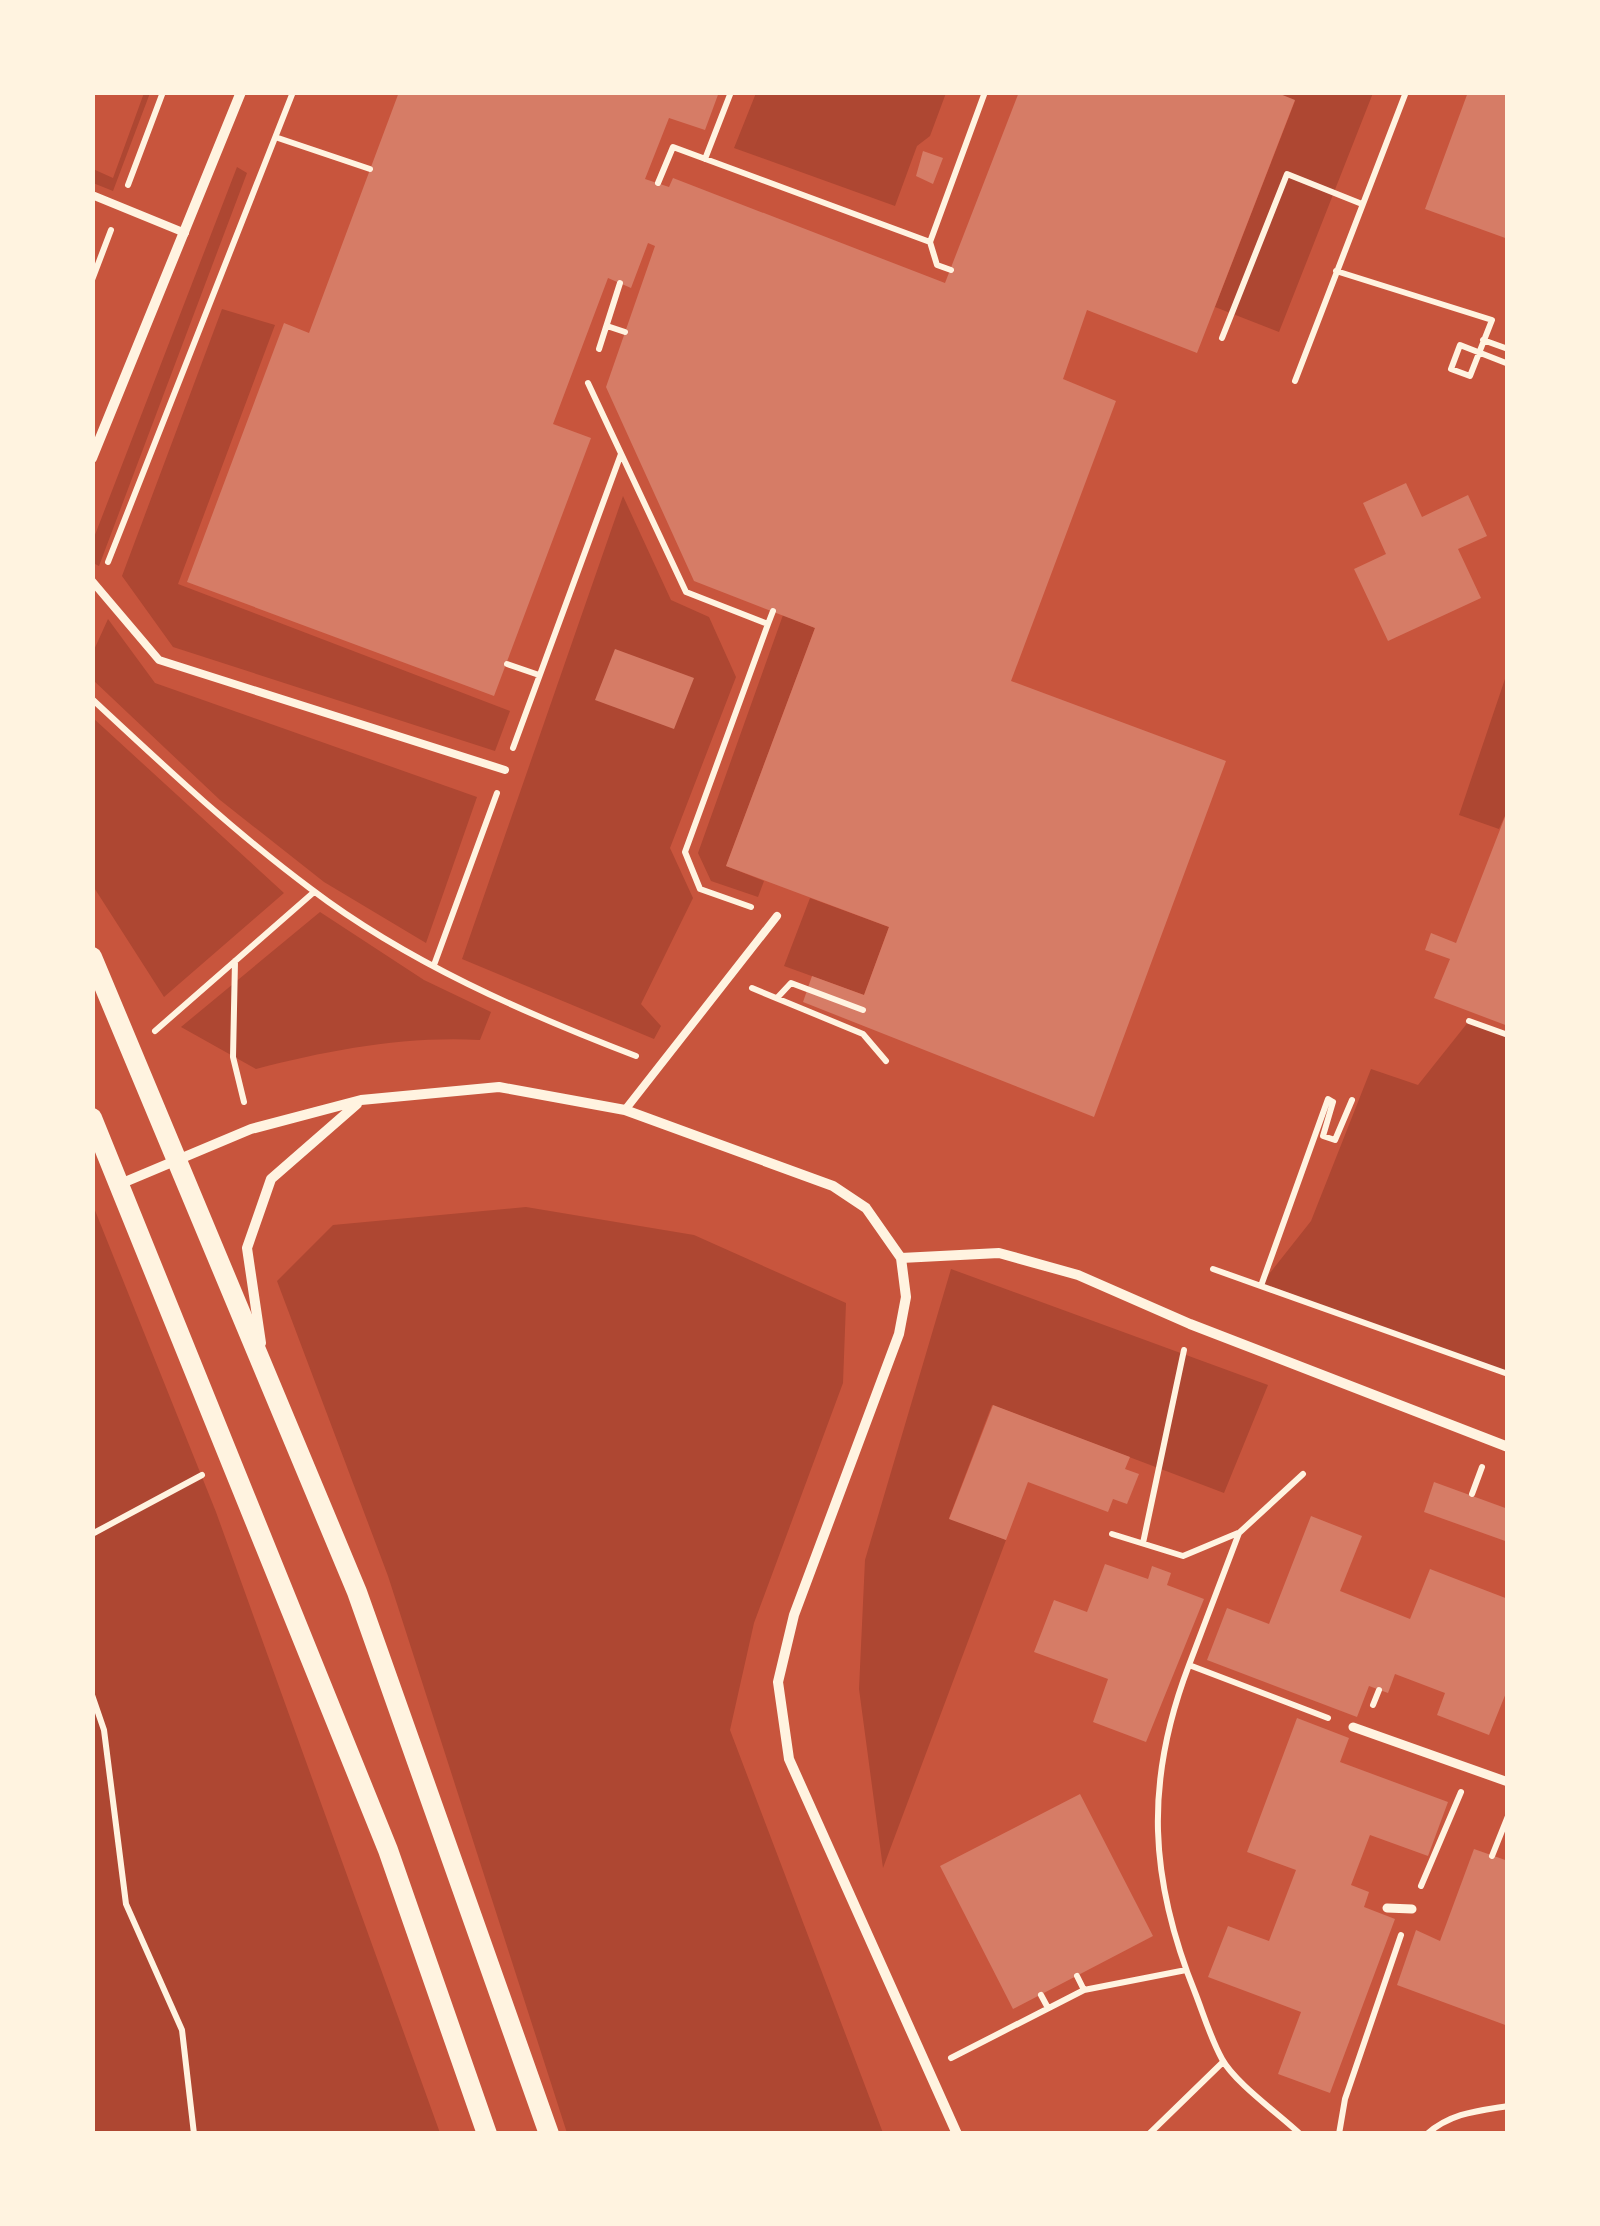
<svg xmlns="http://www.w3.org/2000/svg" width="1600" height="2226" viewBox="0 0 1600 2226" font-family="Karla,sans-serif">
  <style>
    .green { fill: #ae4732 }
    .building { fill: #d67c66 }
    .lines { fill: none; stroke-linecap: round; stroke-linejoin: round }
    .path { stroke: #fff3e0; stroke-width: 6 }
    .service { stroke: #fff3e0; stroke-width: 8 }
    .pedestrian { stroke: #fff3e0; stroke-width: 9 }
    .minor { stroke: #fff3e0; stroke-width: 10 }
    .secondary { stroke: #fff3e0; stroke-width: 20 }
  </style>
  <rect width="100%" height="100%" fill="#c8553d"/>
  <path class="green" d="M 144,93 L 150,93 L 113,191 L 93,183 L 93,169 L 113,178 Z
    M 756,93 L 756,92 L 946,93 L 930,136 L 917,146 L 895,206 L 734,148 Z
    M 1275,93 L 1373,93 L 1279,332 L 1215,307 L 1295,101 Z
    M 237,167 L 247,173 L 99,566 L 93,563 L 93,540 Z
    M 222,309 L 275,325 L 178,584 L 510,711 L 495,751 L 173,647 L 122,576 Z
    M 623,496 L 671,600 L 709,617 L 736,677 L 670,848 L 693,898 L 641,1004 L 661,1026 L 654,1039 L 462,959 Z
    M 783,615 L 815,628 L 726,866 L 764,881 L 758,897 L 711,881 L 698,853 Z
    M 108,619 L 155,683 L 477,797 L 426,943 L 324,882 L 220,800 L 93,680 L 93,652 Z
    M 1507,673 L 1507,811 L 1499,829 L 1459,815 Z
    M 93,718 L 284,893 L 164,997 L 93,886 Z
    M 810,898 L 889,927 L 864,995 L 784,966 Z
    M 320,912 L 424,980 L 491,1012 L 480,1040 C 403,1036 330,1050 256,1069 L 181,1027 Z
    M 1469,1021 L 1507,1035 L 1507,1374 L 1262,1283 L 1311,1221 L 1371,1069 L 1418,1085 Z
    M 92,1203 L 216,1512 L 440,2133 L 93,2133 Z
    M 526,1207 L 694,1235 L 846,1303 L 843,1383 L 754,1623 L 730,1730 L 883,2133 L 567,2133 L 388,1576 L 277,1281 L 333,1225 Z
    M 951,1269 L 1268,1385 L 1224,1493 L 992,1405 L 949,1518 L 1006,1540 L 883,1868 L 859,1689 L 865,1560 Z"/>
  <path class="building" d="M 399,92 L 719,92 L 705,130 L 669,118 L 645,179 L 669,187 L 673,178 L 945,283 L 1019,92 L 1275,92 L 1295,100 L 1197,353 L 1087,310 L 1063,379 L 1116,401 L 1011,681 L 1226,761 L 1094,1117 L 803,1002 L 812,976 L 864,995 L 889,927 L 726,866 L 815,628 L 694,581 L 606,387 L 655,246 L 648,243 L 631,288 L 608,278 L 553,424 L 591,438 L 494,696 L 187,582 L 284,323 L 309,333 Z
    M 1468,92 L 1508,92 L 1508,239 L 1425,209 Z
    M 923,151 L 943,158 L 933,184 L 916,176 Z
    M 1406,483 L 1422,517 L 1468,495 L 1487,536 L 1458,549 L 1481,598 L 1388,641 L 1354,569 L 1386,554 L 1363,503 Z
    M 615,649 L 694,678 L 674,729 L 595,700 Z
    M 1508,809 L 1508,1026 L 1434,998 L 1450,959 L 1425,950 L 1431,933 L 1456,943 Z
    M 993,1405 L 1130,1457 L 1125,1469 L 1139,1474 L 1127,1504 L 1113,1499 L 1108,1512 L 1028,1482 L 1006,1540 L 949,1519 Z
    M 1434,1482 L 1508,1509 L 1508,1542 L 1424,1512 Z
    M 1311,1516 L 1362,1536 L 1340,1591 L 1410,1619 L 1430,1569 L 1508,1599 L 1508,1688 L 1489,1735 L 1437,1715 L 1445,1693 L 1395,1674 L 1388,1693 L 1369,1686 L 1357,1717 L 1207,1660 L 1227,1608 L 1269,1624 Z
    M 1105,1564 L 1148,1579 L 1152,1566 L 1171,1573 L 1167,1585 L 1204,1599 L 1146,1742 L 1093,1722 L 1108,1679 L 1034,1652 L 1054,1600 L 1087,1612 Z
    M 1297,1718 L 1349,1738 L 1340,1762 L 1448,1802 L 1428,1856 L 1370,1835 L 1351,1885 L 1369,1892 L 1364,1907 L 1395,1919 L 1330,2093 L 1278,2074 L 1301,2012 L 1208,1977 L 1228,1926 L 1269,1941 L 1296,1870 L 1247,1852 Z
    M 1080,1794 L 1153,1936 L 1013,2009 L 940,1866 Z
    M 1474,1849 L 1508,1861 L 1508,2026 L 1397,1985 L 1416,1930 L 1440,1941 Z"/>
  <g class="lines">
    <path class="path" d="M 278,138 L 370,169
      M 705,159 L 731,92
      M 658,183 L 673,147 L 930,242
      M 128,185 L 163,92
      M 930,242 L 985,92
      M 930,242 L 937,265 L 951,270
      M 1336,271 L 1492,320 L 1470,376 L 1451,369 L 1460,345 L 1506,363
      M 92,280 L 111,230
      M 607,326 L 625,332
      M 1222,338 L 1287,174 L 1362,204
      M 1483,340 L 1508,349
      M 599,349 L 620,283
      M 1295,381 L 1406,92
      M 588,383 L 686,592 L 768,624 L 685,852 L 700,889 L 751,907
      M 108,562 L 293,92
      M 768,624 L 773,611
      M 507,664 L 539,675
      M 92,699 C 163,765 233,831 311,889 C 407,962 524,1013 636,1056
      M 513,748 L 621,454
      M 235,961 L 233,1057 L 244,1102
      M 434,965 L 497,793
      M 752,988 L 863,1034 L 886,1061
      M 777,998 L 791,983 L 863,1010
      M 1469,1021 L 1508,1035
      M 155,1031 L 314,892
      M 1333,1102 L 1323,1136 L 1335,1140 L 1352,1100
      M 1213,1269 L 1508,1374
      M 1262,1283 L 1328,1099 L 1333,1102
      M 1303,1474 L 1239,1533 L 1189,1665 L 1328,1718
      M 1472,1494 L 1482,1467
      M 92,1534 L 202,1475
      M 1112,1534 L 1183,1556 L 1238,1533
      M 1143,1543 L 1184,1350
      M 1189,1665 C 1144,1783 1149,1879 1196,1995 C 1204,2016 1211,2039 1222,2059 C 1235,2083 1279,2114 1300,2134
      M 92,1695 L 104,1730 L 126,1904 L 182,2030 L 194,2134
      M 1373,1705 L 1379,1690
      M 1492,1856 L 1508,1816
      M 1421,1886 L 1461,1792
      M 1077,1976 L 1084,1990
      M 1041,1995 L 1048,2008
      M 951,2058 L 1084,1990 L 1186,1970
      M 1149,2134 L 1223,2062
      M 1339,2134 L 1345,2099 L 1401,1935
      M 1427,2134 C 1451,2113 1477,2111 1508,2106"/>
    <path class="service" d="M 92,195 L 185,233
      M 92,581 L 159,660 L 505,770
      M 625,1110 L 777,916"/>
    <path class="pedestrian" d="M 1353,1727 L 1508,1782
      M 1387,1908 L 1412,1909"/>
    <path class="minor" d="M 92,458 L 241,92
      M 120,1184 L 251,1129 L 361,1100 L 499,1087 L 625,1110 L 833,1186 L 866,1208 L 901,1258 L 906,1297 L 899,1334 L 794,1615 L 778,1682 L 789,1759 L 957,2134
      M 901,1258 L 999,1253 L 1078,1275 L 1190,1324 L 1508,1447
      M 261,1343 L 247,1248 L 271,1179 L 357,1104"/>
    <path class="secondary" d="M 92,957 L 357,1592 L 549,2134
      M 92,1118 L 388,1850 L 487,2134"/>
  </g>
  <rect width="1600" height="2226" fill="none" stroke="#fff3e0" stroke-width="190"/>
</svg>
